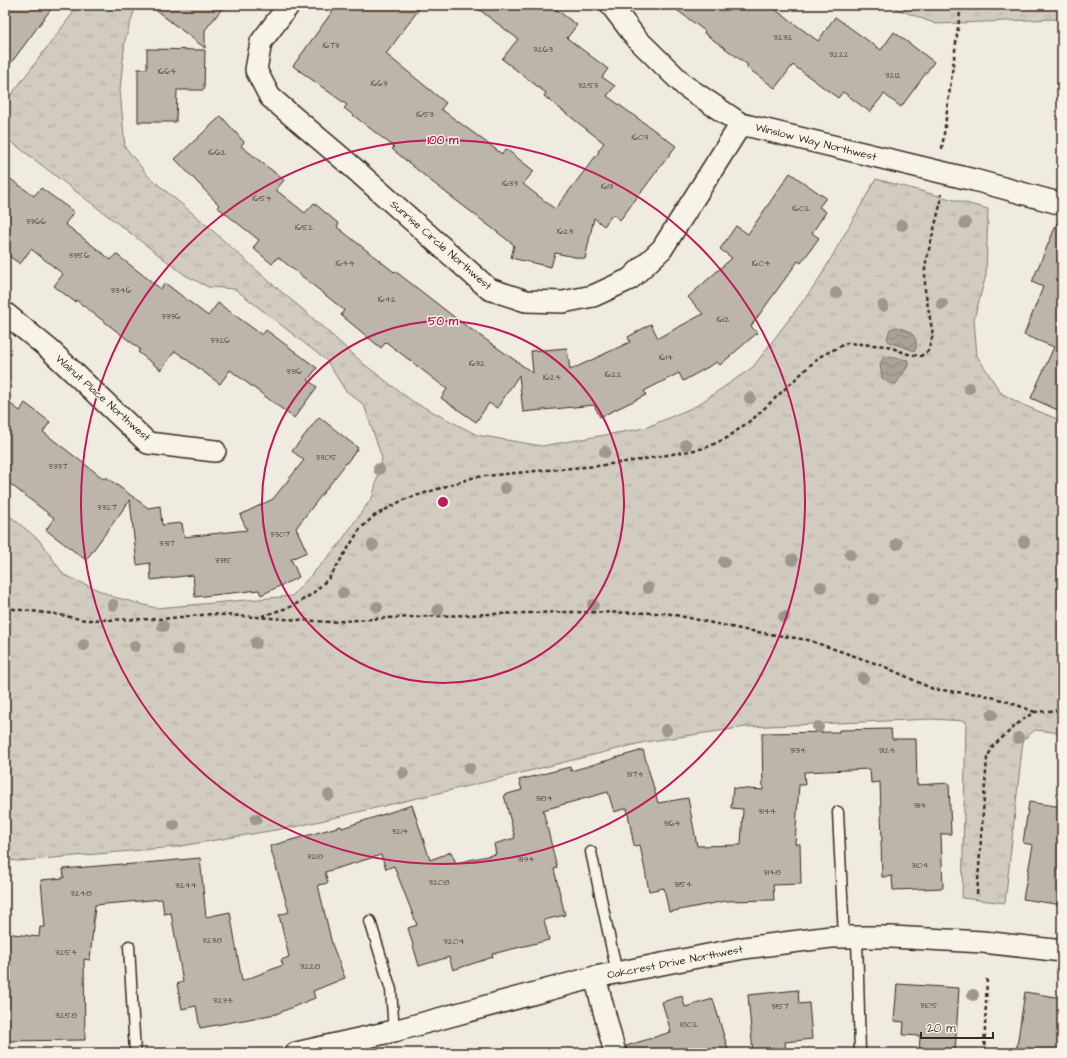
<svg xmlns="http://www.w3.org/2000/svg" width="1067" height="1058" viewBox="0 0 1067 1058" font-family="'Architects Daughter',sans-serif">
  <style>
    .grass { fill: url(#grass-tufts); stroke: #867a6f }
    .water { fill: url(#water-waves); stroke: #7e7266 }
    .building { fill: #bdb5aa; stroke: #3b2a1e }
    .lines { fill: none; stroke-linecap: round; stroke-linejoin: round }
    .lane-casing { stroke: #3b2a1e; stroke-width: 13 }
    .street-casing { stroke: #3b2a1e; stroke-width: 24 }
    .path { stroke: #3b2a1e; stroke-width: 2.5; stroke-dasharray: 4 3; stroke-linecap: butt }
    .lane { stroke: #f7f3e8; stroke-width: 10 }
    .street { stroke: #f7f3e8; stroke-width: 21 }
    .tree { fill: #a0978b }
    .ring { fill: none; stroke: #c2185b; stroke-width: 2 }
    .labels { text-anchor: middle; dominant-baseline: central; stroke-width: 3; stroke-linejoin: round; paint-order: stroke }
    .number-label { font-size: 9px; fill: #5c4d41 }
    .street-label { font-size: 11px; fill: #3b2a1e; stroke: #f7f3e8 }
    .centre { fill: #c2185b; stroke: #f7f3e8; stroke-width: 2 }
    .ring-label { font-size: 12px; text-anchor: middle; font-weight: bold; fill: #c2185b; stroke: #f7f3e8; stroke-width: 3; stroke-linejoin: round; paint-order: stroke }
  </style>
  <defs>
    <pattern id="grass-tufts" width="24" height="20" patternUnits="userSpaceOnUse"><rect width="24" height="20" fill="#d1cbc0"/><path d="M3 7l-1-3M5 7V3M7 7l1-3M15 17l-1-3M17 17v-4M19 17l1-3" fill="none" stroke="#b4aea5"/></pattern>
    <pattern id="water-waves" width="16" height="10" patternUnits="userSpaceOnUse"><rect width="16" height="10" fill="#aaa296"/><path d="M0 5q4-4 8 0t8 0" fill="none" stroke="#8c847a"/></pattern>
  </defs>
  <rect width="100%" height="100%" fill="#efebe0"/>
  <filter id="ink" filterUnits="userSpaceOnUse"><feTurbulence type="fractalNoise" baseFrequency=".025" numOctaves="2"/><feDisplacementMap in="SourceGraphic" scale="8" xChannelSelector="R" yChannelSelector="G"/><feConvolveMatrix kernelMatrix="1 2 1 2 8 2 1 2 1" color-interpolation-filters="sRGB"/></filter>
  <g filter="url(#ink)">
    <path class="grass" d="M 79,5 L 136,5 L 125,40 L 120,90 L 125,147 L 149,177 L 203,222 L 271,283 L 307,313 L 365,365 L 412,401 L 477,435 L 542,446 L 645,428 L 696,406 L 753,367 L 818,281 L 876,179 L 988,209 L 986,275 L 974,319 L 977,356 L 1001,393 L 1021,404 L 1062,421 L 1062,733 L 1035,730 L 1023,740 L 1005,903 L 962,898 L 966,721 L 932,719 L 746,727 L 645,742 L 481,783 L 299,826 L 175,847 L 20,861 L 5,860 L 5,512 L 39,540 L 64,575 L 114,597 L 156,608 L 292,596 L 337,547 L 373,496 L 382,458 L 364,405 L 345,390 L 326,360 L 235,289 L 208,287 L 185,275 L 5,137 L 5,103 Z
      M 887,5 L 1062,5 L 1062,22 L 1053,19 L 936,24 Z"/>
    <path class="water" d="M 897,327 C 910,331 920,336 915,351 L 889,342 L 887,338 L 890,329 Z
      M 884,356 L 908,360 L 908,366 L 896,384 L 889,383 L 882,378 L 880,364 Z"/>
    <path class="building" d="M 5,5 L 54,5 L 5,71 Z
      M 149,5 L 225,5 L 205,30 L 205,48 Z
      M 337,5 L 422,5 L 386,54 L 446,103 L 441,109 L 502,154 L 506,149 L 534,171 L 523,184 L 555,209 L 599,152 L 598,151 L 604,143 L 544,96 L 546,93 L 502,59 L 518,39 L 473,5 L 550,5 L 577,25 L 567,38 L 608,69 L 602,77 L 615,86 L 607,96 L 676,146 L 620,220 L 613,214 L 604,226 L 594,218 L 585,259 L 555,253 L 551,267 L 511,258 L 514,245 L 431,181 L 392,149 L 394,147 L 344,108 L 347,105 L 293,66 Z
      M 670,5 L 769,5 L 818,41 L 835,17 L 881,50 L 894,32 L 934,62 L 901,107 L 884,94 L 870,112 L 843,92 L 838,98 L 793,65 L 775,88 L 746,67 L 748,65 L 704,33 L 705,31 Z
      M 147,49 L 205,50 L 204,90 L 177,90 L 176,122 L 138,122 L 138,69 L 147,69 Z
      M 221,116 L 244,142 L 241,146 L 284,180 L 276,190 L 305,213 L 314,203 L 339,224 L 337,227 L 394,272 L 395,271 L 458,320 L 533,373 L 531,351 L 567,348 L 570,370 L 630,342 L 628,337 L 651,324 L 658,338 L 703,314 L 688,297 L 732,258 L 720,249 L 736,226 L 748,234 L 790,173 L 826,198 L 819,207 L 826,212 L 812,233 L 819,238 L 801,263 L 798,261 L 751,326 L 757,333 L 720,365 L 717,362 L 683,381 L 679,373 L 644,391 L 646,395 L 600,417 L 594,405 L 523,412 L 519,375 L 497,408 L 489,403 L 476,422 L 441,398 L 447,389 L 386,342 L 381,348 L 341,315 L 344,310 L 278,257 L 272,264 L 253,248 L 259,240 L 217,207 L 219,205 L 175,159 Z
      M 5,175 L 34,196 L 41,188 L 74,212 L 65,224 L 111,260 L 116,254 L 161,289 L 165,283 L 208,316 L 218,303 L 262,335 L 266,330 L 317,368 L 308,380 L 317,387 L 294,418 L 230,370 L 220,384 L 175,351 L 161,370 L 138,352 L 140,349 L 76,300 L 75,302 L 54,286 L 63,274 L 31,249 L 20,264 L 5,253 Z
      M 1060,216 L 1062,216 L 1062,412 L 1031,398 L 1054,347 L 1024,335 L 1043,287 L 1032,282 Z
      M 5,400 L 20,411 L 25,403 L 50,422 L 43,432 L 104,479 L 106,477 L 148,508 L 160,506 L 162,525 L 182,523 L 184,537 L 247,530 L 240,515 L 273,499 L 304,460 L 292,451 L 319,417 L 358,448 L 296,528 L 307,552 L 291,559 L 299,577 L 261,595 L 259,590 L 195,597 L 193,575 L 151,580 L 150,563 L 137,565 L 130,500 L 86,560 L 46,530 L 54,518 L 5,480 Z
      M 891,729 L 892,739 L 916,739 L 917,785 L 949,783 L 951,834 L 941,834 L 943,888 L 893,890 L 892,876 L 882,877 L 881,841 L 882,841 L 880,782 L 871,783 L 870,769 L 804,772 L 805,785 L 799,785 L 795,844 L 800,844 L 801,884 L 773,885 L 774,900 L 725,901 L 669,912 L 664,888 L 649,891 L 640,845 L 634,846 L 627,808 L 614,812 L 608,792 L 543,810 L 557,868 L 554,869 L 565,915 L 544,920 L 549,940 L 492,954 L 493,957 L 453,970 L 449,957 L 419,966 L 408,928 L 417,925 L 394,866 L 386,869 L 381,855 L 325,872 L 328,883 L 318,885 L 332,944 L 345,978 L 313,991 L 315,998 L 276,1014 L 200,1028 L 196,1006 L 182,1009 L 177,984 L 183,982 L 171,913 L 164,914 L 162,899 L 95,905 L 90,960 L 84,959 L 85,1040 L 5,1041 L 5,933 L 39,937 L 40,927 L 45,927 L 41,880 L 64,878 L 63,869 L 122,864 L 122,865 L 200,858 L 206,917 L 230,912 L 242,981 L 283,965 L 281,960 L 289,957 L 279,915 L 289,912 L 270,846 L 341,826 L 342,828 L 412,805 L 430,860 L 451,852 L 456,863 L 496,854 L 494,844 L 515,838 L 504,795 L 522,790 L 519,780 L 570,767 L 571,771 L 643,750 L 658,803 L 688,798 L 697,846 L 741,845 L 743,809 L 731,808 L 733,788 L 763,790 L 762,733 L 839,732 L 839,730 Z
      M 1029,802 L 1062,807 L 1062,905 L 1023,899 L 1033,845 L 1023,843 Z
      M 897,984 L 959,988 L 955,1053 L 919,1053 L 920,1036 L 903,1035 L 904,1022 L 894,1021 Z
      M 798,990 L 799,1004 L 809,1003 L 812,1039 L 785,1042 L 786,1053 L 753,1053 L 748,995 Z
      M 1025,992 L 1062,998 L 1062,1030 L 1059,1053 L 1016,1053 Z
      M 682,996 L 685,1007 L 713,999 L 729,1053 L 627,1053 L 626,1046 L 671,1032 L 662,1002 Z"/>
    <g class="lines">
      <defs>
        <path id="lane" d="M 838,812 L 844,937
          M 591,852 L 617,973
          M 370,921 L 391,990 L 394,1031
          M 857,937 L 860,1053
          M 129,946 L 135,1053"/>
        <path id="street" d="M 289,5 L 261,42 L 256,70 L 270,97 L 349,164 L 489,289 L 526,301 L 563,302 L 593,296 L 630,279 L 662,249 L 741,124
          M 611,5 L 636,38 L 685,86 L 741,124 L 974,180 L 1062,204
          M 5,313 L 50,350 L 148,443 L 215,451
          M 595,977 L 615,1053
          M 296,1053 L 394,1031 L 595,977 L 744,948 L 831,937 L 891,937 L 983,942 L 1062,951"/>
      </defs>
      <use href="#lane" class="lane-casing"/>
      <use href="#street" class="street-casing"/>
      <path class="path" d="M 942,149 L 961,5
        M 5,608 L 55,614 L 85,620 L 162,619 L 211,614 L 330,622 L 387,618 L 492,614 L 567,612 L 666,613 L 745,630 L 808,640 L 883,666 L 933,689 L 956,692 L 981,694 L 1009,702 L 1035,712
        M 262,616 L 293,606 L 312,594 L 330,577 L 360,529 L 374,516 L 403,500 L 475,477 L 535,471 L 597,466 L 640,460 L 705,448 L 727,438 L 755,417 L 819,357 L 847,343 L 887,346 L 908,354 L 921,356 L 928,351 L 933,335 L 925,290 L 925,266 L 941,201 L 941,194
        M 977,894 L 987,758 L 993,746 L 1023,719 L 1035,712 L 1062,710
        M 984,1053 L 987,977"/>
      <use href="#lane" class="lane"/>
      <use href="#street" class="street"/>
    </g>
    <g class="tree">
      <circle cx="965" cy="223" r="6"/>
      <circle cx="902" cy="225" r="6"/>
      <circle cx="836" cy="293" r="6"/>
      <circle cx="942" cy="304" r="6"/>
      <circle cx="883" cy="306" r="6"/>
      <circle cx="969" cy="388" r="6"/>
      <circle cx="750" cy="398" r="6"/>
      <circle cx="686" cy="445" r="6"/>
      <circle cx="605" cy="452" r="6"/>
      <circle cx="379" cy="469" r="6"/>
      <circle cx="505" cy="488" r="6"/>
      <circle cx="1024" cy="542" r="6"/>
      <circle cx="897" cy="544" r="6"/>
      <circle cx="373" cy="545" r="6"/>
      <circle cx="850" cy="554" r="6"/>
      <circle cx="792" cy="560" r="6"/>
      <circle cx="724" cy="562" r="6"/>
      <circle cx="821" cy="587" r="6"/>
      <circle cx="648" cy="588" r="6"/>
      <circle cx="343" cy="593" r="6"/>
      <circle cx="873" cy="599" r="6"/>
      <circle cx="113" cy="605" r="6"/>
      <circle cx="593" cy="605" r="6"/>
      <circle cx="377" cy="607" r="6"/>
      <circle cx="438" cy="610" r="6"/>
      <circle cx="784" cy="617" r="6"/>
      <circle cx="163" cy="626" r="6"/>
      <circle cx="256" cy="643" r="6"/>
      <circle cx="84" cy="645" r="6"/>
      <circle cx="135" cy="646" r="6"/>
      <circle cx="178" cy="650" r="6"/>
      <circle cx="863" cy="678" r="6"/>
      <circle cx="992" cy="715" r="6"/>
      <circle cx="818" cy="727" r="6"/>
      <circle cx="666" cy="730" r="6"/>
      <circle cx="1018" cy="738" r="6"/>
      <circle cx="469" cy="768" r="6"/>
      <circle cx="403" cy="773" r="6"/>
      <circle cx="329" cy="795" r="6"/>
      <circle cx="256" cy="819" r="6"/>
      <circle cx="174" cy="825" r="6"/>
      <circle cx="973" cy="995" r="6"/>
    </g>
  </g>
  <g class="ring">
    <circle cx="443" cy="502" r="181"/>
    <circle cx="443" cy="502" r="362"/>
  </g>
  <g class="labels">
    <g class="number-label">
      <text x="783" y="37">3232</text>
      <text x="331" y="45">1673</text>
      <text x="543" y="49">3263</text>
      <text x="839" y="54">3222</text>
      <text x="167" y="71">1664</text>
      <text x="893" y="75">3212</text>
      <text x="379" y="83">1663</text>
      <text x="588" y="85">3253</text>
      <text x="425" y="114">1653</text>
      <text x="640" y="137">1603</text>
      <text x="217" y="152">1662</text>
      <text x="510" y="183">1633</text>
      <text x="607" y="186">1613</text>
      <text x="262" y="198">1654</text>
      <text x="801" y="208">1602</text>
      <text x="36" y="221">3366</text>
      <text x="304" y="227">1652</text>
      <text x="565" y="231">1623</text>
      <text x="79" y="255">3356</text>
      <text x="345" y="263">1644</text>
      <text x="761" y="263">1604</text>
      <text x="121" y="290">3346</text>
      <text x="387" y="299">1642</text>
      <text x="171" y="316">3336</text>
      <text x="723" y="319">1612</text>
      <text x="220" y="340">3326</text>
      <text x="666" y="357">1614</text>
      <text x="477" y="363">1632</text>
      <text x="294" y="371">3316</text>
      <text x="613" y="374">1622</text>
      <text x="552" y="377">1624</text>
      <text x="326" y="457">3305</text>
      <text x="58" y="466">3337</text>
      <text x="107" y="507">3327</text>
      <text x="280" y="534">3307</text>
      <text x="167" y="543">3317</text>
      <text x="223" y="560">3315</text>
      <text x="798" y="750">3134</text>
      <text x="887" y="750">3124</text>
      <text x="635" y="774">3174</text>
      <text x="544" y="798">3184</text>
      <text x="920" y="805">3114</text>
      <text x="767" y="811">3144</text>
      <text x="672" y="823">3164</text>
      <text x="400" y="831">3214</text>
      <text x="315" y="856">3218</text>
      <text x="526" y="859">3194</text>
      <text x="920" y="865">3104</text>
      <text x="772" y="872">3148</text>
      <text x="439" y="882">3208</text>
      <text x="683" y="884">3154</text>
      <text x="186" y="885">3244</text>
      <text x="81" y="893">3248</text>
      <text x="212" y="940">3238</text>
      <text x="454" y="941">3204</text>
      <text x="66" y="952">3254</text>
      <text x="310" y="966">3228</text>
      <text x="223" y="1000">3234</text>
      <text x="929" y="1005">3105</text>
      <text x="780" y="1006">3157</text>
      <text x="66" y="1015">3258</text>
      <text x="689" y="1024">1802</text>
    </g>
    <g class="street-label">
      <text transform="translate(816 142) rotate(14)">Winslow Way Northwest</text>
      <text transform="translate(441 245) rotate(41)">Sunrise Circle Northwest</text>
      <text transform="translate(103 398) rotate(42)">Walnut Place Northwest</text>
      <text transform="translate(675 962) rotate(-11)">Oakcrest Drive Northwest</text>
    </g>
  </g>
  <circle cx="443" cy="502" r="6" class="centre"/>
  <g class="ring-label">
    <text x="443" y="144">100 m</text>
    <text x="443" y="325">50 m</text>
  </g>
  <rect width="1067" height="1058" fill="none" stroke="#f7f3e8" stroke-width="20"/>
  <rect x="10" y="10" width="1047" height="1038" fill="none" stroke="#3b2a1e" stroke-width="1.5" filter="url(#ink)"/>
  <path d="M921 1032v6h72v-6" fill="none" stroke="#3b2a1e" stroke-width="2"/>
  <text x="927" y="1032" font-size="12" fill="#3b2a1e" stroke="#f7f3e8" stroke-width="3" paint-order="stroke">20 m</text>
</svg>
